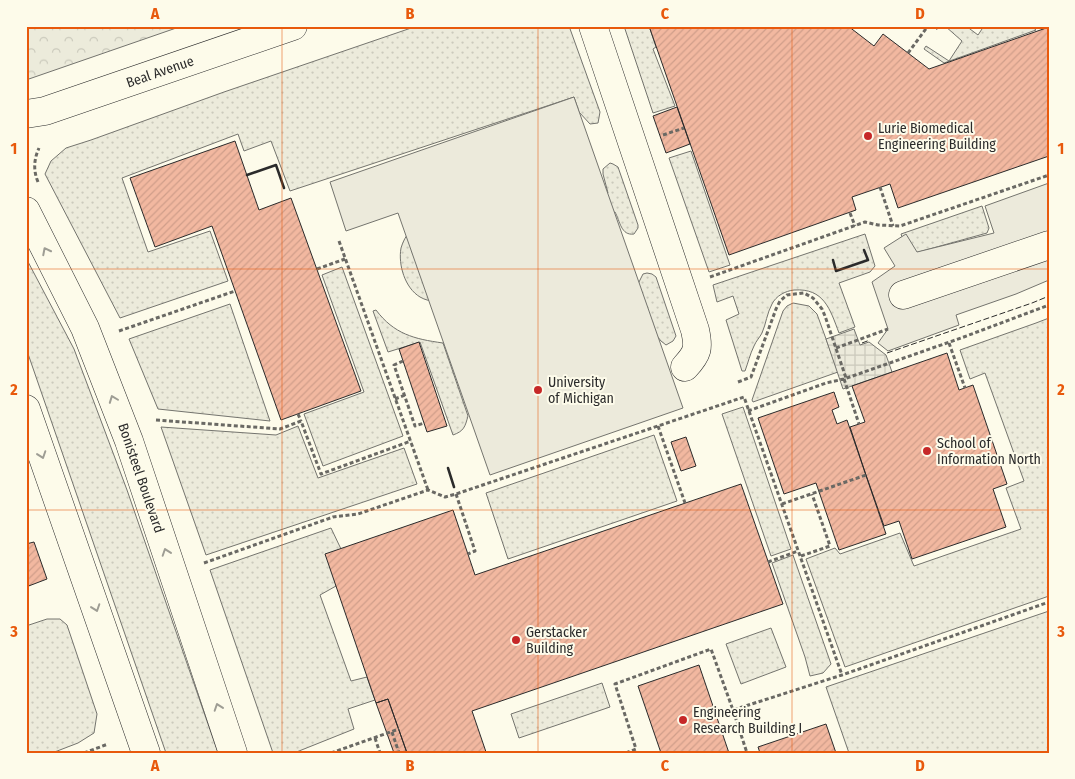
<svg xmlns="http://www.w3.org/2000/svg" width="1075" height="779" viewBox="0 0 1075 779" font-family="'Fira Sans Condensed',sans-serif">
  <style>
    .grass { fill: url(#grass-dots); stroke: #74746e }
    .forest { fill: url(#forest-crowns); stroke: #74746e }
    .parking { fill: #eceadb; stroke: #74746e }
    .plaza { fill: url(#plaza-grid); stroke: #74746e }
    .building { fill: url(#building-hatch); stroke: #2b2b2b }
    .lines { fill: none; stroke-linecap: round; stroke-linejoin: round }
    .minor-casing { stroke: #2b2b2b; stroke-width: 29 }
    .path { stroke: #6a6964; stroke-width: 3; stroke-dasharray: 4 2.5; stroke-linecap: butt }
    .minor { stroke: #fdfbea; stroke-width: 28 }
    .fence { stroke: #2b2b2b; stroke-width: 1; stroke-dasharray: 6 2.5; stroke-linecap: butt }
    .wall { stroke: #2b2b2b; stroke-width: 2.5 }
    .oneway { stroke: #9e9d94 }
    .grid { fill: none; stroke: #e8590c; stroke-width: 1; stroke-opacity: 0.55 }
    .poi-dot { fill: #c62828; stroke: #fdfbea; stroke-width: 2 }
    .labels { text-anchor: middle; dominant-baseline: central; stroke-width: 4; stroke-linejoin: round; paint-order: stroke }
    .street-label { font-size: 14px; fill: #2b2b2b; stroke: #fdfbea }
    .poi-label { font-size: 14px; fill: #2b2b2b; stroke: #fdfbea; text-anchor: start }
    .neatline { fill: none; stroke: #e8590c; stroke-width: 2 }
    .grid-label { font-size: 16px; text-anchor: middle; font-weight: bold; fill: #e8590c }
  </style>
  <defs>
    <pattern id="grass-dots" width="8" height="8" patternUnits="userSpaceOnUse" patternTransform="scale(1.25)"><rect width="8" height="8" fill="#ecebdb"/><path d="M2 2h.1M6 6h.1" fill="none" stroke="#cbcabc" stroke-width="1.8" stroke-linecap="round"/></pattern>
    <pattern id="forest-crowns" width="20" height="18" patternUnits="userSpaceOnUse" patternTransform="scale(1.25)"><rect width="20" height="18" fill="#ecebdb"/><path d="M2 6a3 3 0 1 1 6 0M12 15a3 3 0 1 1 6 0" fill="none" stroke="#cbcabc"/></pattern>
    <pattern id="plaza-grid" width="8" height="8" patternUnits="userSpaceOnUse" patternTransform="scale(1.25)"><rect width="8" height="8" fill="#eceadb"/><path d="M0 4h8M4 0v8" fill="none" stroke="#cbc9bc"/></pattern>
    <pattern id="building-hatch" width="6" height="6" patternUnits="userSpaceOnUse" patternTransform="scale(1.25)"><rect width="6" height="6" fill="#f2b8a0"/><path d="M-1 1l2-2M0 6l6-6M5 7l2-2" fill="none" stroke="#d09e8a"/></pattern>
  </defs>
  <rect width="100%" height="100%" fill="#fdfbea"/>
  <path class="grass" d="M 417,26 L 569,26 L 600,112 L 598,123 L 590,124 L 579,112 L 574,97 L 290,191 L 271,141 L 244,151 L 238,134 L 122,178 L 148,252 L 210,231 L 228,281 L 120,318 L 45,174 L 51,161 L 66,148 L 91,140 L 224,92 Z
    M 624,26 L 649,26 L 656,47 L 653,49 L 675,106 L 653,113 Z
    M 945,26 L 966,26 L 978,35 L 984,26 L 1031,26 L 1036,30 L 944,63 L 924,49 L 926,46 L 949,61 L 962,41 Z
    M 691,151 L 730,265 L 709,272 L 669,158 Z
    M 610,163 L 613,164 L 618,167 L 638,225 L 638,228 L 634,234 C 621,236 620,221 615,212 L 428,273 L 435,302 C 431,301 425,300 420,297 C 405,288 398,265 401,248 C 403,241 406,236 410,231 L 423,255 L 608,193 L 603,174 L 603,169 Z
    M 982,206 L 989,228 L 987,233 L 915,253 L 907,252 L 901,234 Z
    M 865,234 L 875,266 L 870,272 L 839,283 L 855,327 L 839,333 C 830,309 824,288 794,290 C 785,291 776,296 772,304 C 767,313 766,324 762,333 C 760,337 756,341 754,346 C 750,354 748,363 745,371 L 742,371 L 726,320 L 739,314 L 733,296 L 717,302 L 713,285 Z
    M 26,258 L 74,349 L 127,490 L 218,753 L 166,753 L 26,348 Z
    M 342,267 L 403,436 L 323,466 L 304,414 L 364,392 L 322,275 Z
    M 647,273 L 652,274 L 656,277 L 676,336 L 673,341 L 666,345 L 661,341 L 657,336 L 638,284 L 643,274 Z
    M 793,303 L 809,306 L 817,314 L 838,372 L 753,402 L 752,400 L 783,311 L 787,306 Z
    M 230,304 L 270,421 L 158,409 L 129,339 Z
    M 376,310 C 394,334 414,339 443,343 L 468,416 C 465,427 464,431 453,435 L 420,342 L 388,352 L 373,311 Z
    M 1049,318 L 1049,596 L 845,667 L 806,559 L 835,548 L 840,554 L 900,533 L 914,566 L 1021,529 L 1006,488 L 1024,481 L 985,373 L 970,379 L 960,350 L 1036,323 Z
    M 743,407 L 791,549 L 771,556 L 722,414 Z
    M 298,426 L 318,478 L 404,448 L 417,484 L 206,555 L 161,427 L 276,435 Z
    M 654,435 L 677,501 L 508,559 L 486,493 Z
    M 331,528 L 341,549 L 336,586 L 320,595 L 351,681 L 367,677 L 375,700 L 348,709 L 354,729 L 294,753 L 273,753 L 210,570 Z
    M 793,555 L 831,664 L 823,673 L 810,676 L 805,657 L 772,563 Z
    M 1049,611 L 1049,753 L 849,753 L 826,687 Z
    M 47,619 L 60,619 L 67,625 L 97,714 L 94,733 L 78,743 L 52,753 L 26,753 L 26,626 Z
    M 771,628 L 786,667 L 741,684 L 726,644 Z
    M 602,683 L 610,707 L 519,738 L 511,714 Z"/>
  <path class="forest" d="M 26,26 L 182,26 L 26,80 Z"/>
  <path class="parking" d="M 574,97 L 683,408 L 490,475 L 398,213 L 346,231 L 330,182 Z
    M 1049,183 L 1049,280 L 1016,294 L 956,315 L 959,325 L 888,351 L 878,343 L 888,329 L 872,282 L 895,266 L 884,248 L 906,234 L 917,252 L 994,233 L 985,206 Z"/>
  <path class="plaza" d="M 854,329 L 860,345 L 869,342 L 886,355 L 892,372 L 843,389 L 826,339 Z"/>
  <path class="building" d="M 649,26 L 848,26 L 874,46 L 883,34 L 929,69 L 1049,27 L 1049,156 L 898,208 L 890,184 L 852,197 L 856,210 L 729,255 Z
    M 677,107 L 690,144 L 666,153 L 653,116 Z
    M 235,141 L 259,210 L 291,198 L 361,391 L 281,420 L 212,226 L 155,247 L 130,178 Z
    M 419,342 L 447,426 L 427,432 L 399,349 Z
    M 947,353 L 959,390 L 973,385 L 1007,484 L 993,489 L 1006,527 L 912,559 L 899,521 L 884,526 L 866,475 L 850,427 L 865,422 L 852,386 Z
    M 834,392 L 839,407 L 832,410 L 837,424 L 847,420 L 886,534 L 839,550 L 816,483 L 784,494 L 758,418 Z
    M 686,437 L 696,466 L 681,471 L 671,442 Z
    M 741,484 L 783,604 L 472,711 L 486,752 L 484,753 L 407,753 L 388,699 L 376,703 L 325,554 L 453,510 L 475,575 Z
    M 34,542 L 47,579 L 26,587 L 26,544 Z
    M 699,665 L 729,753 L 661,753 L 638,686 Z
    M 388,699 L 407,753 L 394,753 L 376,703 Z
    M 826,724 L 836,753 L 760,753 L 758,747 Z"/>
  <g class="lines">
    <defs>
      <path id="minor" d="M 593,26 L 695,330 C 699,348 698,353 685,367
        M 26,114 L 45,111 L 293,26
        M 26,211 L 85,328 L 129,441 L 233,753
        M 903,295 L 1049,245
        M 26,409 L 146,753"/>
    </defs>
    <use href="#minor" class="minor-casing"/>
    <path class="path" d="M 935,26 L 938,29
      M 908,53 L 928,26
      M 663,135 L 684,128
      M 38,182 C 33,170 34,159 39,148
      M 880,187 L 893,226
      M 850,213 L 855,226
      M 339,241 L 428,490
      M 317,269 L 345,259
      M 710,277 L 865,222 L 878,225 L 900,226 L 1049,175
      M 119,331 L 235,291
      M 949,343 L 965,388
      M 836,348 L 888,329
      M 403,361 L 394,365 L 415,426 L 424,423
      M 844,379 L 859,424
      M 738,382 L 751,377 L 776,309 L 780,301 L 787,295 L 804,293 L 813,298 L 822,309 L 825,316 L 846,378
      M 395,399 L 405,395
      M 748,411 L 826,383 L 844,379 L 961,338 L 1049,305
      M 298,414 L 301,421
      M 156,420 L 280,429 L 301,421 L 321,474 L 411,441
      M 658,426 L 685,503
      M 456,494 L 475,551 L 468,554
      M 782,504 L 866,475
      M 801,556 L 830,546 L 812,494
      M 768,562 L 798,551
      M 204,563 L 333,517 L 358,514 L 428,490 L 445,497 L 456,494 L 744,397 L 842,675
      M 733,710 L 747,753
      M 392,732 L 399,753
      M 375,738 L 380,753
      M 84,753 L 108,744
      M 331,753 L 399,729
      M 626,753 L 636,749 L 615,684 L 711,649 L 733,710 L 842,675 L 1049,602"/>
    <use href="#minor" class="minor"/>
    <path class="fence" d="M 862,343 L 870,340
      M 887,353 L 1032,303 L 1049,296"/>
    <path class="wall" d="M 247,175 L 276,165 L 284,188
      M 833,260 L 836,271 L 868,260 L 864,250
      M 448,468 L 454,487"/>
  </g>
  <defs><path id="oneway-chevron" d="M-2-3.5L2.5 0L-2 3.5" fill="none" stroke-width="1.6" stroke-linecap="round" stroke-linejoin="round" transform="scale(1.25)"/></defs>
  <g class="oneway">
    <use href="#oneway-chevron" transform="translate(46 251) rotate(-117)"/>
    <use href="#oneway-chevron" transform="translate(113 399) rotate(-111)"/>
    <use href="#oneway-chevron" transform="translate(42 455) rotate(71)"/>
    <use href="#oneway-chevron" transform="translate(166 552) rotate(-109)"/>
    <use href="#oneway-chevron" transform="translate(96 608) rotate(71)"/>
    <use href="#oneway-chevron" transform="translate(218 707) rotate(-109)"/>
  </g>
  <path class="grid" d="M 282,26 L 282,753M 538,26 L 538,753M 792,26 L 792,753M 26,269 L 1049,269M 26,510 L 1049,510"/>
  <g class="poi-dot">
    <circle cx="868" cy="136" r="5"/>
    <circle cx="538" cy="390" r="5"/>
    <circle cx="927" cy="451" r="5"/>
    <circle cx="516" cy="640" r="5"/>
    <circle cx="683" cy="720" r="5"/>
  </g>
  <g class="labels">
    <g class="street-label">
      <text transform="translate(160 72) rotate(-19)">Beal Avenue</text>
      <text transform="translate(141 478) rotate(71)">Bonisteel Boulevard</text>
    </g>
    <g class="poi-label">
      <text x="878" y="128">Lurie Biomedical<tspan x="878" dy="16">Engineering Building</tspan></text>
      <text x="548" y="382">University<tspan x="548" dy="16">of Michigan</tspan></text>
      <text x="937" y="443">School of<tspan x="937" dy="16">Information North</tspan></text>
      <text x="526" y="632">Gerstacker<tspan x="526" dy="16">Building</tspan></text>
      <text x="693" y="712">Engineering<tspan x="693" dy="16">Research Building I</tspan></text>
    </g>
  </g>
  <rect width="1075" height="779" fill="none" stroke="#fdfbea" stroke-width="55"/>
  <rect x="28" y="28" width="1020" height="724" class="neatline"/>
  <g class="grid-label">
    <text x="155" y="19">A</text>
    <text x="410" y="19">B</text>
    <text x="665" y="19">C</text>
    <text x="920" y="19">D</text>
    <text x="14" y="154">1</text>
    <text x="1061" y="154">1</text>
    <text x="14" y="395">2</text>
    <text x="1061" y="395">2</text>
    <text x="14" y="637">3</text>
    <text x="1061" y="637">3</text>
    <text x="155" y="771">A</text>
    <text x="410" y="771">B</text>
    <text x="665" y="771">C</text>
    <text x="920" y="771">D</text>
  </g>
</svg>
